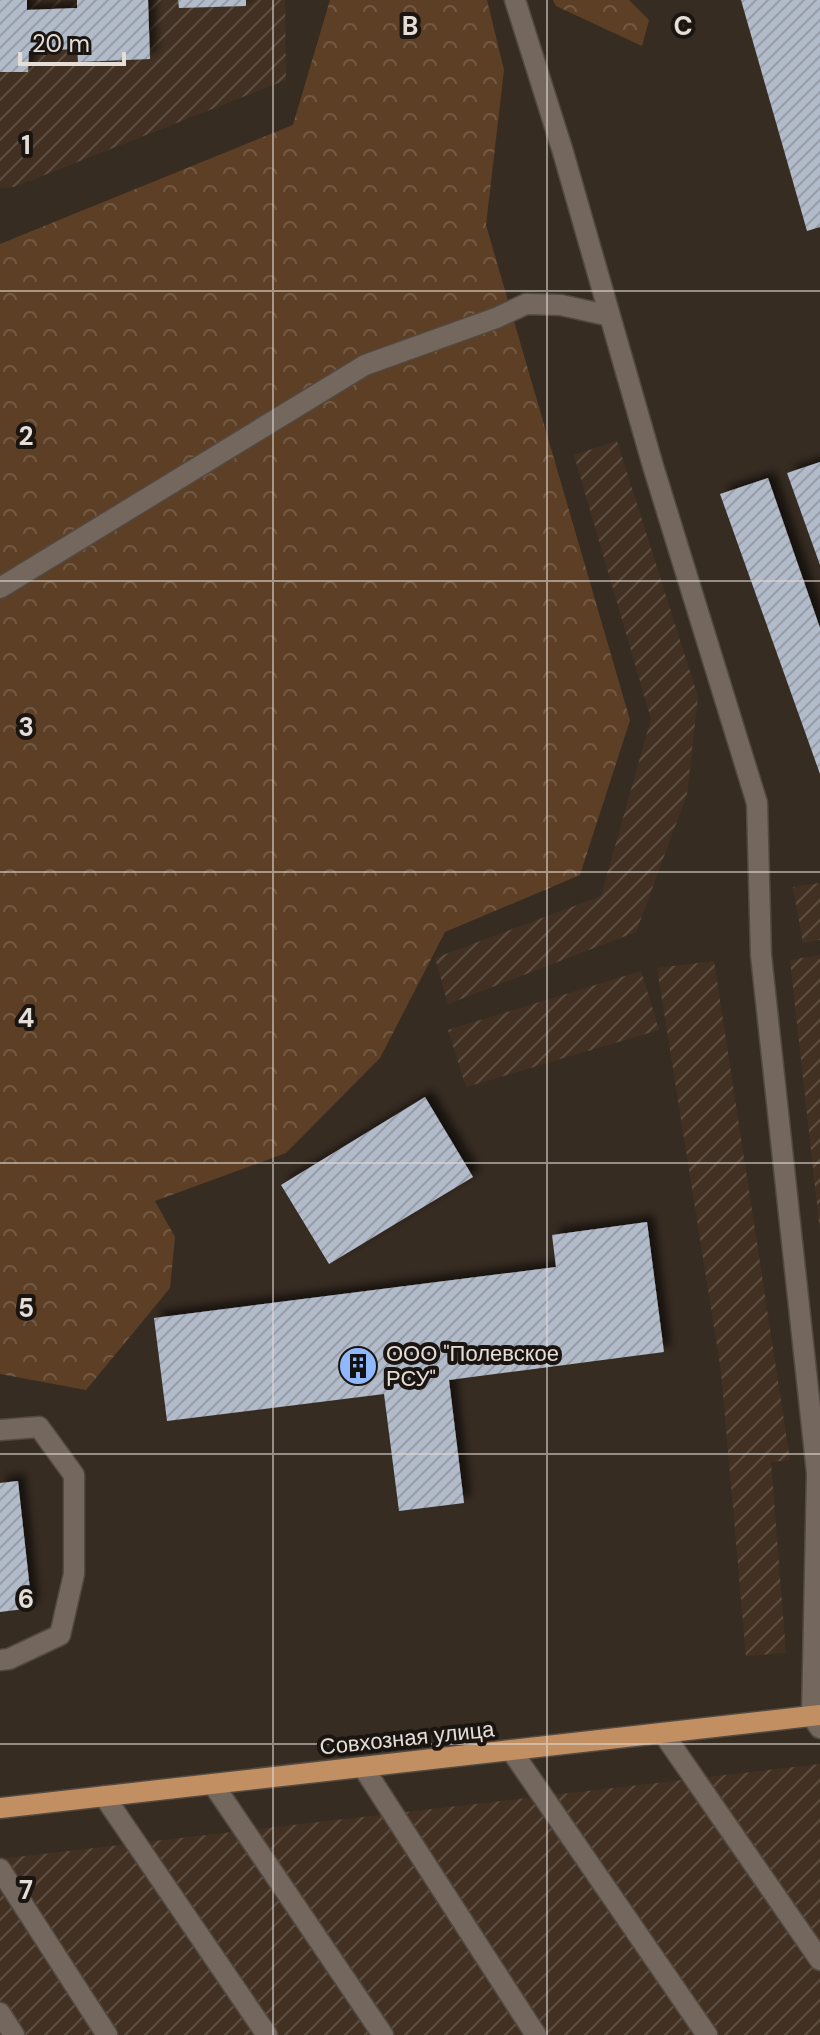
<svg xmlns="http://www.w3.org/2000/svg" width="820" height="2035" viewBox="0 0 820 2035" font-family="'DM Sans',sans-serif">
  <style>
    .industrial { fill: url(#industrial-furrows) }
    .forest { fill: url(#forest-crowns) }
    .building { fill: url(#building-hatch); filter: url(#shadow) }
    .lines { fill: none; stroke-linecap: round; stroke-linejoin: round }
    .service-casing { stroke: #524940; stroke-width: 23 }
    .primary-casing { stroke: #524940; stroke-width: 23 }
    .service { stroke: #74675d; stroke-width: 20 }
    .primary { stroke: #c18f62; stroke-width: 20 }
    .grid { fill: none; stroke: #e5ded8; stroke-width: 2; stroke-opacity: 0.55 }
    .labels { text-anchor: middle; dominant-baseline: central; stroke-width: 8; stroke-linejoin: round; paint-order: stroke }
    .poi-label { font-size: 22px; fill: #e5ded8; stroke: #1b1511; text-anchor: start }
    .street-label { font-size: 22px; fill: #e5ded8; stroke: #1b1511 }
    .grid-label { font-size: 26px; text-anchor: middle; font-weight: bold; fill: #e5ded8; stroke: #1b1511; stroke-width: 8; stroke-linejoin: round; paint-order: stroke }
  </style>
  <defs>
    <pattern id="industrial-furrows" width="10" height="10" patternUnits="userSpaceOnUse" patternTransform="scale(2)"><rect width="10" height="10" fill="#423123"/><path d="M-1 1l2-2M0 10L10 0M9 11l2-2" fill="none" stroke="#5d4e42"/></pattern>
    <pattern id="forest-crowns" width="20" height="18" patternUnits="userSpaceOnUse" patternTransform="scale(2)"><rect width="20" height="18" fill="#5d3f25"/><path d="M2 6a3 3 0 1 1 6 0M12 15a3 3 0 1 1 6 0" fill="none" stroke="#745a44"/></pattern>
    <pattern id="building-hatch" width="6" height="6" patternUnits="userSpaceOnUse" patternTransform="scale(2)"><rect width="6" height="6" fill="#b2bbca"/><path d="M-1 1l2-2M0 6l6-6M5 7l2-2" fill="none" stroke="#979da8"/></pattern>
    <filter id="shadow"><feDropShadow dx="7" dy="-7" stdDeviation="4" flood-color="#0009"/></filter>
  </defs>
  <rect width="100%" height="100%" fill="#372c22"/>
  <path class="industrial" d="M 0,0 L 285,0 L 286,80 L 14,187 L 0,188 Z
    M 617,441 L 698,697 L 687,794 L 636,932 L 448,1004 L 435,958 L 601,896 L 651,719 L 574,455 Z
    M 820,883 L 820,940 L 803,943 L 793,887 Z
    M 820,955 L 820,1232 L 790,960 Z
    M 714,961 L 790,1460 L 771,1462 L 786,1653 L 746,1656 L 721,1371 L 657,968 Z
    M 641,971 L 659,1030 L 466,1087 L 448,1030 Z
    M 820,1764 L 820,2035 L 0,2035 L 0,1859 Z"/>
  <path class="forest" d="M 330,0 L 487,0 L 504,70 L 486,225 L 630,720 L 580,875 L 445,932 L 380,1058 L 286,1153 L 155,1201 L 175,1237 L 170,1288 L 86,1390 L 0,1374 L 0,244 L 293,125 Z
    M 553,0 L 629,0 L 649,20 L 642,46 L 556,6 Z"/>
  <path class="building" d="M 0,0 L 27,0 L 27,10 L 77,8 L 77,0 L 148,0 L 150,59 L 78,62 L 77,49 L 29,51 L 28,72 L 0,72 Z
    M 178,0 L 246,0 L 246,6 L 179,8 Z
    M 741,0 L 820,0 L 820,227 L 807,231 Z
    M 820,462 L 820,565 L 787,473 Z
    M 768,478 L 820,628 L 820,774 L 720,494 Z
    M 425,1097 L 473,1177 L 329,1264 L 281,1185 Z
    M 647,1222 L 664,1352 L 449,1380 L 464,1503 L 399,1511 L 384,1394 L 167,1421 L 154,1318 L 556,1267 L 552,1235 Z
    M 18,1481 L 32,1608 L 0,1612 L 0,1483 Z"/>
  <g class="lines">
    <defs>
      <path id="service" d="M 515,0 L 563,152 L 653,466 L 757,803 L 761,955 L 817,1473 L 812,1716 L 820,1728
        M 0,588 L 365,365 L 496,318 L 526,304 L 561,305 L 610,316
        M 0,1430 L 39,1427 L 74,1475 L 74,1574 L 60,1635 L 9,1659 L 0,1660
        M 663,1733 L 820,1960
        M 511,1750 L 707,2035
        M 363,1767 L 536,2035
        M 213,1784 L 383,2035
        M 104,1796 L 267,2035
        M 0,1869 L 107,2035
        M 0,2013 L 14,2035"/>
      <path id="primary" d="M 0,1808 L 820,1715"/>
    </defs>
    <use href="#service" class="service-casing"/>
    <use href="#primary" class="primary-casing"/>
    <use href="#service" class="service"/>
    <use href="#primary" class="primary"/>
  </g>
  <path class="grid" d="M 273,0 L 273,2035M 547,0 L 547,2035M 0,291 L 820,291M 0,581 L 820,581M 0,872 L 820,872M 0,1163 L 820,1163M 0,1454 L 820,1454M 0,1744 L 820,1744"/>
  <defs>
    <symbol id="building-disc" viewBox="-11 -11 22 22"><circle r="9.5" fill="#8fb8fd" stroke="#1b1511"/><path d="M-4-6H4V6H1V3H-1V6H-4ZM-2.5-4.3h1.7v1.8h-1.7ZM.8-4.3h1.7v1.8H.8ZM-2.5-1h1.7V.8h-1.7ZM.8-1h1.7V.8H.8Z" fill="#111"/></symbol>
  </defs>
  <g fill-rule="evenodd">
    <use href="#building-disc" x="336" y="1344" width="44" height="44"/>
  </g>
  <g class="labels">
    <g class="poi-label">
      <text x="386" y="1353">ООО "Полевское<tspan x="386" dy="25">РСУ"</tspan></text>
    </g>
    <g class="street-label">
      <text transform="translate(407 1738) rotate(-6)">Совхозная улица</text>
    </g>
  </g>
  <g class="grid-label">
    <text x="410" y="35">B</text>
    <text x="683" y="35">C</text>
    <text x="26" y="154">1</text>
    <text x="26" y="445">2</text>
    <text x="26" y="736">3</text>
    <text x="26" y="1027">4</text>
    <text x="26" y="1317">5</text>
    <text x="26" y="1608">6</text>
    <text x="26" y="1899">7</text>
  </g>
  <path d="M20 52v12h104v-12" fill="none" stroke="#e5ded8" stroke-width="4"/>
  <text x="32" y="52" font-size="24" fill="#e5ded8" stroke="#1b1511" stroke-width="6" paint-order="stroke">20 m</text>
</svg>
